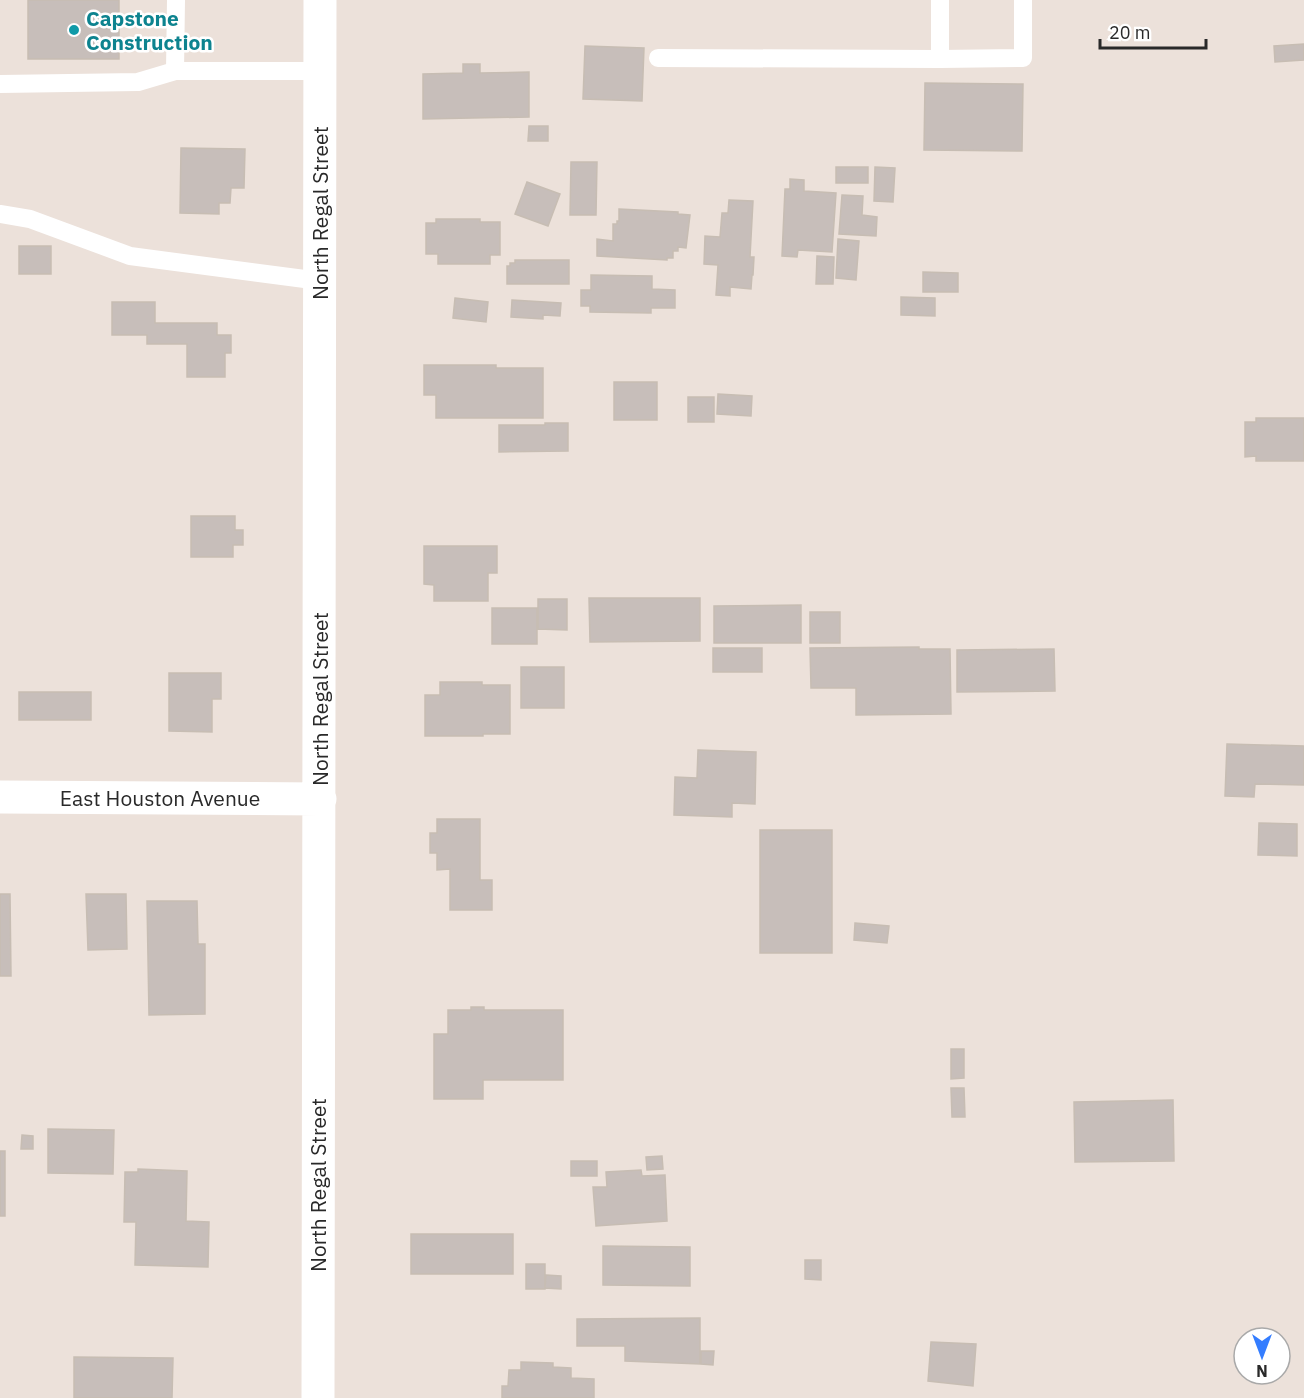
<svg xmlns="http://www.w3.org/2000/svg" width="1304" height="1398" viewBox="0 0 1304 1398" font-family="'IBM Plex Sans',sans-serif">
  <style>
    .building { fill: #c7beba; stroke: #c7bdb3; stroke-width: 1.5 }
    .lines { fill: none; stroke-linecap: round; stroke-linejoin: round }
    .service { stroke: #fff; stroke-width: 18 }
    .minor { stroke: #fff; stroke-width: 33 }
    .culture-dot { fill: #0f9aa8; stroke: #fff; stroke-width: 2 }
    .labels { text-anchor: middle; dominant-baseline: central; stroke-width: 5; stroke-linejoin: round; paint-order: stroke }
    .culture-label { font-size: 21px; font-weight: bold; fill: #0d838f; stroke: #fff; text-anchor: start }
    .street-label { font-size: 21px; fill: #292929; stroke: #fff }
  </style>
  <rect width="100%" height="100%" fill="#ece1da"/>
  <path class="building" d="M 28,0 L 119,0 L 119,59 L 28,59 Z
    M 1304,44 L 1304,60 L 1275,62 L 1274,46 Z
    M 585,46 L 644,48 L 642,101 L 583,99 Z
    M 463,64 L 480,64 L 480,73 L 529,72 L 529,117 L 423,119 L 423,74 L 463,73 Z
    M 925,83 L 1023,84 L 1022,151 L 924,150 Z
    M 529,126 L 548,126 L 548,141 L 528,141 Z
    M 181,148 L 245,149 L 244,188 L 231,188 L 230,203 L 219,203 L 219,214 L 180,213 Z
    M 571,162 L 597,162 L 596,215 L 570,215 Z
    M 836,167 L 868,167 L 868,183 L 836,183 Z
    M 875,167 L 895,168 L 893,202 L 874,201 Z
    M 790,179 L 804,180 L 804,191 L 836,193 L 832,252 L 798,250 L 797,257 L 782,256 L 785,189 L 790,189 Z
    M 527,182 L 560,194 L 548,226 L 515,214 Z
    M 842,195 L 863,196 L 862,215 L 877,217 L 876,236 L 839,234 Z
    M 729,200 L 753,201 L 750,257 L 754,257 L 753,275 L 752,275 L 751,289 L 730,287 L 730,296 L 716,295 L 718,265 L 704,264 L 705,236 L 720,237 L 722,213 L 728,213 Z
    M 619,209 L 678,212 L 678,214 L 690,215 L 686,248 L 678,247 L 678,251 L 673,251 L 673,258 L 667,258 L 667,260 L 597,256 L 597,239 L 613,241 L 613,224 L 617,224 L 617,221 L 619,221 Z
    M 436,219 L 480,219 L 480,222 L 500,222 L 500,255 L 490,255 L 490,264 L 438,264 L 438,254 L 426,254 L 426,223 L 436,223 Z
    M 838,239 L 859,241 L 856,280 L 836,278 Z
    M 19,246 L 51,246 L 51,274 L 19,274 Z
    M 817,256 L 834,257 L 833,284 L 816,284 Z
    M 515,260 L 569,260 L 569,284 L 507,284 L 507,266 L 510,266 L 510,263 L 515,263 Z
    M 923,272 L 958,273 L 958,292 L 923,292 Z
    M 591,275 L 652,276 L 652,289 L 675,290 L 675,308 L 651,308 L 651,313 L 590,312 L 590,306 L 581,306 L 581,290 L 591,290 Z
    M 901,297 L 935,298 L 935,316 L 901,315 Z
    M 455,298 L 488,302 L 486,322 L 453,318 Z
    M 512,300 L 561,303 L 560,316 L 543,315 L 543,319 L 511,317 Z
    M 112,302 L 155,302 L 155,323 L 217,323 L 217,335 L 231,335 L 231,353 L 225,353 L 225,377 L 187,377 L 187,344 L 147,344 L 147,335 L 112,335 Z
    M 424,365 L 496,365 L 496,368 L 543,368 L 543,418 L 436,418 L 436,395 L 424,395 Z
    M 614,382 L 657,382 L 657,420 L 614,420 Z
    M 718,394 L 752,396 L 751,416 L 717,414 Z
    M 688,397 L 714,397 L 714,422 L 688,422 Z
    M 1256,418 L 1304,418 L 1304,461 L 1256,461 L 1256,456 L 1245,457 L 1245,422 L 1256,422 Z
    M 545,423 L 568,423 L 568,451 L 499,452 L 499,425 L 545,425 Z
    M 191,516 L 235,516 L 235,530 L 243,530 L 243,545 L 233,545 L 233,557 L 191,557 Z
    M 424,546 L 497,546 L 497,573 L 488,573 L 488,601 L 434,601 L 434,585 L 424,584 Z
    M 589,598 L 700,598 L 700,641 L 590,642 Z
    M 538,599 L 567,599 L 567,630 L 538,629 Z
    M 801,605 L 801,643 L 714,643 L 714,606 Z
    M 492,608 L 537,608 L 537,644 L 492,644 Z
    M 810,612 L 840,612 L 840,643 L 810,643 Z
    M 919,647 L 919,649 L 950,649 L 951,714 L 856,715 L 856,688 L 811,688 L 810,648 Z
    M 713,648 L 762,648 L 762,672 L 713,672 Z
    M 1054,649 L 1055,691 L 957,692 L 957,650 Z
    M 521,667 L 564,667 L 564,708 L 521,708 Z
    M 169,673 L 221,673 L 221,699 L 212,699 L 212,732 L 169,731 Z
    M 440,682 L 482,682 L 482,685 L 510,685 L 510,734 L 483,734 L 483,736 L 425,736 L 425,695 L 440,695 Z
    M 19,692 L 91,692 L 91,720 L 19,720 Z
    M 1227,744 L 1304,746 L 1304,785 L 1255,784 L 1254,797 L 1225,796 Z
    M 698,750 L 756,752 L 755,804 L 732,803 L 732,817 L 674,815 L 675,777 L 697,778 Z
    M 437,819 L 480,819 L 480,880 L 492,880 L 492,910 L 450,910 L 450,869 L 437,870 L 437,853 L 430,853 L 430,833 L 437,833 Z
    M 1259,823 L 1297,824 L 1297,856 L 1258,855 Z
    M 760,830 L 832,830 L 832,953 L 760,953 Z
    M 0,894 L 10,894 L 11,976 L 0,976 Z
    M 86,894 L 126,894 L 127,949 L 88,950 Z
    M 147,901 L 197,901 L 198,944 L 205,944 L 205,1014 L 149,1015 Z
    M 855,923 L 889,926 L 887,943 L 854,940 Z
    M 471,1007 L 484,1007 L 484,1010 L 563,1010 L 563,1080 L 483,1080 L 483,1099 L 434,1099 L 434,1034 L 448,1034 L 448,1010 L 471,1010 Z
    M 951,1049 L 964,1049 L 964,1078 L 951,1079 Z
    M 951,1088 L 964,1088 L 965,1117 L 952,1117 Z
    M 1173,1100 L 1174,1161 L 1075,1162 L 1074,1102 Z
    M 48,1129 L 114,1130 L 113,1174 L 48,1173 Z
    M 22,1135 L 33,1136 L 33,1149 L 21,1149 Z
    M 0,1151 L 5,1151 L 5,1216 L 0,1216 Z
    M 662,1156 L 663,1169 L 647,1170 L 646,1157 Z
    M 571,1161 L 597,1161 L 597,1176 L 571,1176 Z
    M 138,1169 L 187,1171 L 186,1221 L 209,1222 L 208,1267 L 135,1265 L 136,1222 L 124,1222 L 125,1172 L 138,1172 Z
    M 641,1170 L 642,1176 L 665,1175 L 667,1221 L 596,1226 L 593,1187 L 607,1187 L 606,1172 Z
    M 411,1234 L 513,1234 L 513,1274 L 411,1274 Z
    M 603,1246 L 690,1247 L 690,1286 L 603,1285 Z
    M 805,1260 L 821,1260 L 821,1280 L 805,1279 Z
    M 526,1264 L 545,1264 L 545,1289 L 526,1289 Z
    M 546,1275 L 561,1276 L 561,1289 L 545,1288 Z
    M 700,1318 L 700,1364 L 625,1361 L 625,1346 L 577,1346 L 577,1319 Z
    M 931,1342 L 976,1344 L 973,1386 L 928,1381 Z
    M 701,1351 L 714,1351 L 713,1365 L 701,1364 Z
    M 74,1357 L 173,1358 L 172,1398 L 74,1398 Z
    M 521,1362 L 553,1363 L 553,1367 L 571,1368 L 571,1378 L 594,1379 L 594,1398 L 502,1398 L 502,1386 L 508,1386 L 509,1370 L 521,1370 Z"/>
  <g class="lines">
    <path class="service" d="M 940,0 L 940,59
      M 658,58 L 940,59 L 1023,58 L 1023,0
      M 175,71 L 176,0
      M 0,84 L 138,82 L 175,71 L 320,71
      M 0,214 L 30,219 L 130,256 L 320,281"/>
    <path class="minor" d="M 0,797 L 320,799
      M 318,1398 L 320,0"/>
  </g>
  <circle class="culture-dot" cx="74" cy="30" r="6"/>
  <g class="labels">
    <g class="culture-label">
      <text x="86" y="18">Capstone<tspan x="86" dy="24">Construction</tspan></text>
    </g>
    <g class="street-label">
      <text transform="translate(320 213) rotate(-90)">North Regal Street</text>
      <text transform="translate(320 699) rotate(-90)">North Regal Street</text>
      <text x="160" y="798">East Houston Avenue</text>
      <text transform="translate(318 1185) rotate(-90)">North Regal Street</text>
    </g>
  </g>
  <g transform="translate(1262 1356) rotate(180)"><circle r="28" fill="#ffffff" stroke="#a9a9a9" stroke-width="1.5"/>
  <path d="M0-4.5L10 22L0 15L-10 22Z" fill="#347dff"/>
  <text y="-9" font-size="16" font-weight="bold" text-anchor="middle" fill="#292929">N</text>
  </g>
  <path d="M1100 39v9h106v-9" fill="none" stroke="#292929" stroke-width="3"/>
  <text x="1109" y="39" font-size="18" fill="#292929" stroke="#ffffff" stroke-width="4.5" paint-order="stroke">20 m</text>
</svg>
